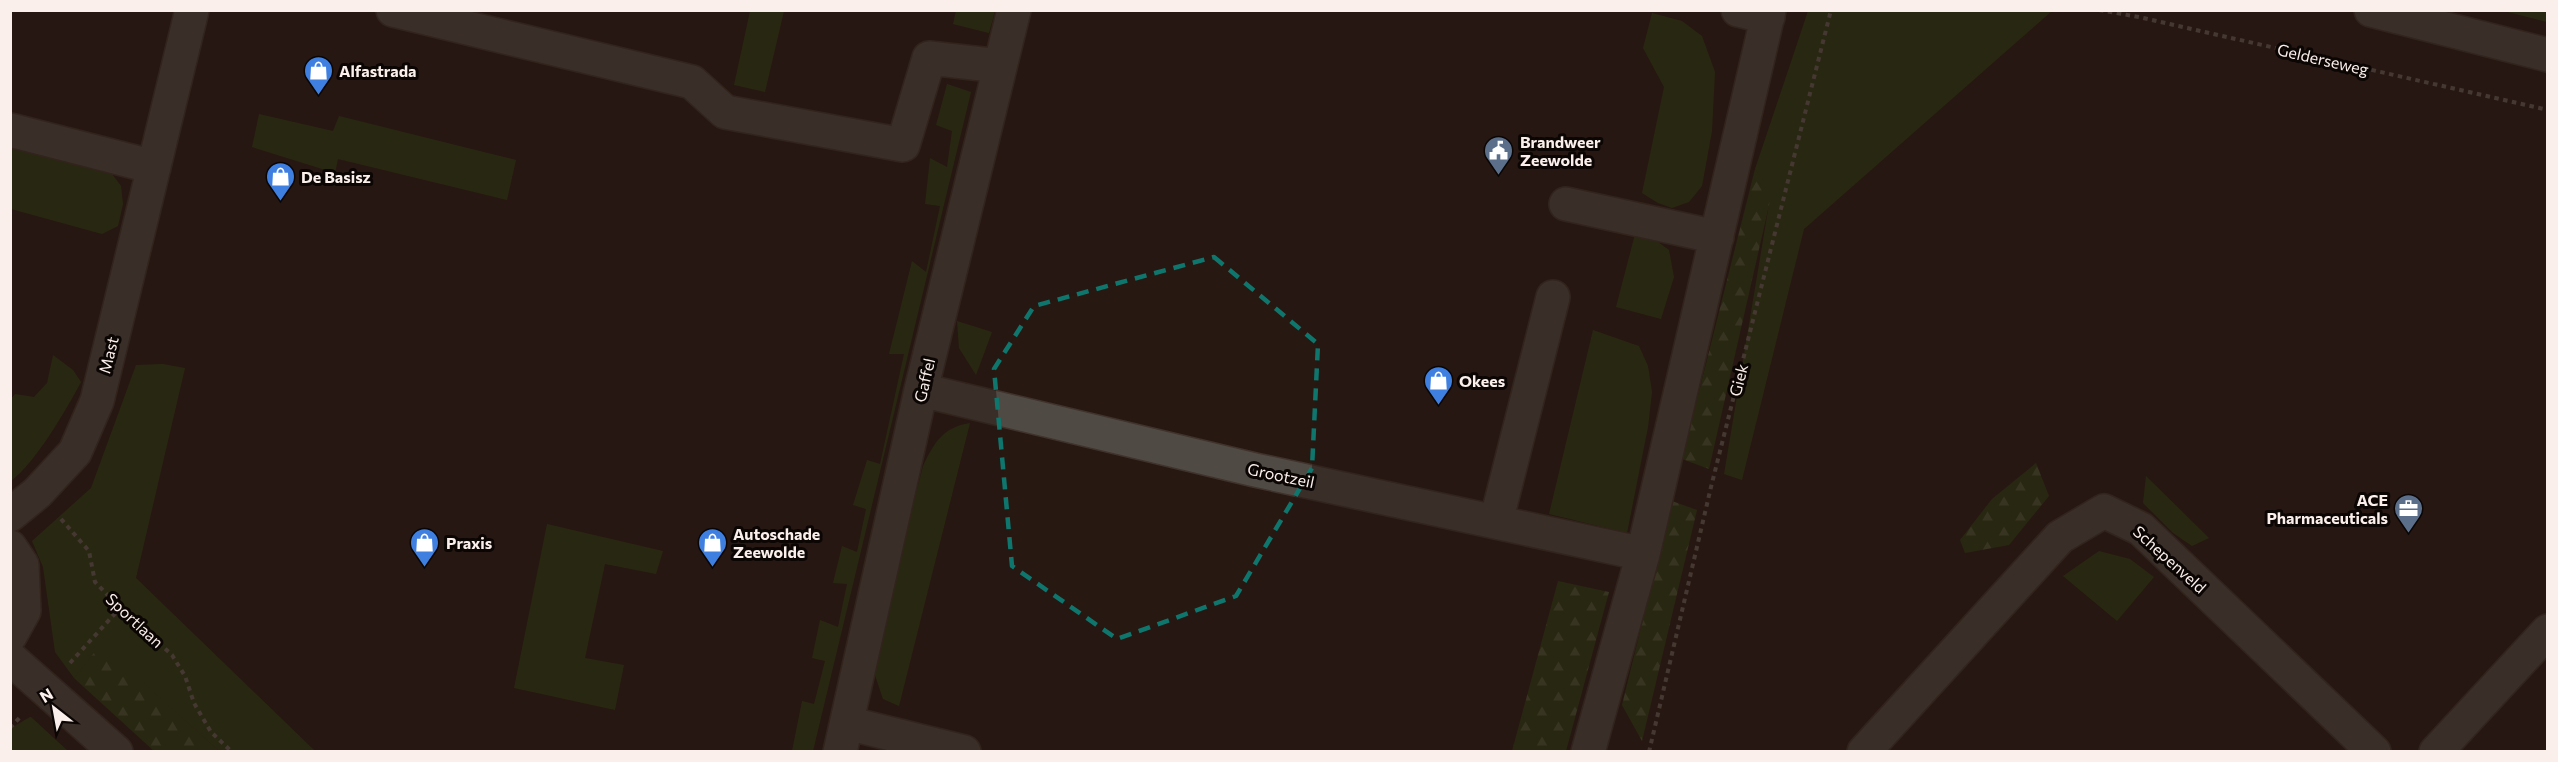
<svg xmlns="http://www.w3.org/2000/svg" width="2558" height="762" viewBox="0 0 2558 762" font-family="Commissioner,sans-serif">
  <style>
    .grass { fill: #2c3b10 }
    .forest { fill: url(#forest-firs) }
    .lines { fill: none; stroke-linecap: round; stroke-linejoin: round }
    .minor-casing { stroke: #40322c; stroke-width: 36 }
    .path { stroke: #6b5e58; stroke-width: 4; stroke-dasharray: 4.5 4.5; stroke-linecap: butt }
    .minor { stroke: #504a44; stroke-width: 33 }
    .marked { fill: none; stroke: #0f766e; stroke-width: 4.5; stroke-dasharray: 12 8; stroke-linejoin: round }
    .labels { text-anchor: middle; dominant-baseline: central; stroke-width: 6; stroke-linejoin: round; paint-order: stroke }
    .street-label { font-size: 16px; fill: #faefea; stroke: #0b0604 }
    .poi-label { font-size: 16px; font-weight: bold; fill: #faefea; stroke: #0b0604; text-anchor: start }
  </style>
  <defs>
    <pattern id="forest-firs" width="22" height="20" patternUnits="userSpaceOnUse" patternTransform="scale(1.5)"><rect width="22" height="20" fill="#2c3b10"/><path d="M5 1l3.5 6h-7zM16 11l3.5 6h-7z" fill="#4c5833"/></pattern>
  </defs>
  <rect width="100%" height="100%" fill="#271812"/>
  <path class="grass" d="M 750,11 L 784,11 L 765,92 L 734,85 Z
    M 956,11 L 995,11 L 989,33 L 953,24 Z
    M 1808,11 L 2052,11 L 1804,229 L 1742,480 L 1724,474 L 1771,192 L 1755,169 Z
    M 2504,11 L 2547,11 L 2547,22 Z
    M 1652,13 L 1682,21 L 1702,36 L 1715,72 L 1712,131 L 1702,186 L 1689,202 L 1672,208 L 1658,203 L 1642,193 L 1664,87 L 1643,48 Z
    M 947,84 L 971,92 L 813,751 L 792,751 L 802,701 L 814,704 L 825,661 L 812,658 L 820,620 L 838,627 L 847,584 L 833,583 L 842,546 L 857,552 L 866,509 L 853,505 L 867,460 L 880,464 L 904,354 L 889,354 L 912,261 L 926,272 L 940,206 L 925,204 L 930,158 L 947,167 L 952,131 L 936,125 Z
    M 259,114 L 333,131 L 339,116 L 516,160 L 507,200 L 338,159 L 335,173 L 252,147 Z
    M 10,145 L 109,170 L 121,186 L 123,204 L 118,226 L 102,234 L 11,209 Z
    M 1635,234 L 1650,236 L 1669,250 L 1674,277 L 1661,319 L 1616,307 Z
    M 957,321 L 992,332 L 976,375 L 959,348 Z
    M 1593,330 L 1639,346 L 1648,366 L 1652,392 L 1648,427 L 1627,533 L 1549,514 Z
    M 53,355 L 73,370 L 81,382 C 66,410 36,462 11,481 L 11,399 L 15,394 L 34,397 L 47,383 Z
    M 163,364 L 185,368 L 136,578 L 315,751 L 219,751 L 101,645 L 74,678 L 55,652 L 43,567 L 32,541 L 91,488 L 136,365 Z
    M 970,423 L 899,706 L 883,699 L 875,675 L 877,644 L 923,466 C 934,443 943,427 970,423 Z
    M 2146,476 L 2209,538 L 2192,546 L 2173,533 L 2143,503 Z
    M 547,524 L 663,551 L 656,574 L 605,564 L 585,658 L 624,665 L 615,710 L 514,688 Z
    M 2099,551 L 2130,559 L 2154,577 L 2117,621 L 2063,576 Z
    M 30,717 L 31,717 L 68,751 L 11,751 L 11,728 Z"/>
  <path class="forest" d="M 1755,169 L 1772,192 L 1709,469 L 1682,459 Z
    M 2036,463 L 2049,496 L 2009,545 L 1965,553 L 1960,540 L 1992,499 Z
    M 1672,501 L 1697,510 L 1642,741 L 1622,705 Z
    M 1558,581 L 1609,592 L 1566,751 L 1512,751 Z
    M 101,644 L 219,751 L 154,751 L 74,678 Z"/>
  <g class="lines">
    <defs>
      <path id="minor" d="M 393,10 L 692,82 L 725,112 L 903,145 L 929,58 L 1000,66
        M 1738,10 L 1768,17
        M 2371,10 L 2548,55
        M 10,130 L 154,167
        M 1566,204 L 1717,237
        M 921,390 L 1255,470 L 1643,554
        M 10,515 L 37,493 L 75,452 L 97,401 L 192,10
        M 1496,522 L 1553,297
        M 10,547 L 22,565 L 24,611 L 10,636
        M 10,658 L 116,752
        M 847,723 L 964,752
        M 840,752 L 921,390 L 1014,10
        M 1588,752 L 1643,554 L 1769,10
        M 1864,752 L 2060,537 L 2104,511 L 2141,529 L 2374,752
        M 2436,752 L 2548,631"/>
    </defs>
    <use href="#minor" class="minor-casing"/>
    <path class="path" d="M 2099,10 L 2139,17 L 2548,110
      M 61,519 L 89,551 L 95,582 L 120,608 L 172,655 L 185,676 L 194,703 L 211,732 L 232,752
      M 70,663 L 120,608
      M 10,728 L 22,715
      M 1649,752 L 1711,487 L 1831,10"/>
    <use href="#minor" class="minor"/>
  </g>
  <path d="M0 0H2558V762H0ZM 1214,257 L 1318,344 L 1312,468 L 1236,596 L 1117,639 L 1012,566 L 994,369 L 1034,306 Z" fill="#271812" fill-opacity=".55" fill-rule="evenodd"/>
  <path class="marked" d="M 1214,257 L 1318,344 L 1312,468 L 1236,596 L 1117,639 L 1012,566 L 994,369 L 1034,306 Z"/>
  <defs>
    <symbol id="shop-pin" viewBox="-11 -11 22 30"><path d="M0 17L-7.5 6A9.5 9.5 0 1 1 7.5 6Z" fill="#3f7fe0" stroke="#0b0604"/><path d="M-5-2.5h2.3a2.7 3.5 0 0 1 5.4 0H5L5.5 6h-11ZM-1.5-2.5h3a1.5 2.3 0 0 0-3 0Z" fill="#fff"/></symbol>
    <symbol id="civic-pin" viewBox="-11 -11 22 30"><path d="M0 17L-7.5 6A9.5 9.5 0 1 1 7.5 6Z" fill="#5c6f8a" stroke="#0b0604"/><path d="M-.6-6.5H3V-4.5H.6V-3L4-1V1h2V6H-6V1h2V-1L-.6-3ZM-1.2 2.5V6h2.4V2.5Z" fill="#fff"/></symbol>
    <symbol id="office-pin" viewBox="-11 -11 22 30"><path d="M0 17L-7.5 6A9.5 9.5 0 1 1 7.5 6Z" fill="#5c6f8a" stroke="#0b0604"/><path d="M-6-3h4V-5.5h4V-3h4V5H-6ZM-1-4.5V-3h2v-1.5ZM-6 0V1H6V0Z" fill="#fff"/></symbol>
  </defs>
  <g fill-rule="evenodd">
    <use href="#shop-pin" x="302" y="54" width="33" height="45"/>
    <use href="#civic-pin" x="1482" y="134" width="33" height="45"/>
    <use href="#shop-pin" x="264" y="160" width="33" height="45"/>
    <use href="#shop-pin" x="1422" y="364" width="33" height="45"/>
    <use href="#office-pin" x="2392" y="492" width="33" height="45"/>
    <use href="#shop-pin" x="408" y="526" width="33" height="45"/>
    <use href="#shop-pin" x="696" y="526" width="33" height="45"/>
  </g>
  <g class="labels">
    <g class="street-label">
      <text transform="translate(2323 59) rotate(13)">Gelderseweg</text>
      <text transform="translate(108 355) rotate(-76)">Mast</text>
      <text transform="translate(924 380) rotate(-77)">Gaffel</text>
      <text transform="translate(1738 380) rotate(-76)">Giek</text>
      <text transform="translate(1281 475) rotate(12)">Grootzeil</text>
      <text transform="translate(2170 559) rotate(42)">Schepenveld</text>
      <text transform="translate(135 620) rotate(43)">Sportlaan</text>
    </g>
    <g class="poi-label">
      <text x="339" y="70">Alfastrada</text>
      <text x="1520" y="141">Brandweer<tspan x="1520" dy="18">Zeewolde</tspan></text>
      <text x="301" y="176">De Basisz</text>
      <text x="1459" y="380">Okees</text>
      <text x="2388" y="499" text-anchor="end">ACE<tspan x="2388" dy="18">Pharmaceuticals</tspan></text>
      <text x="733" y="533">Autoschade<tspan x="733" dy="18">Zeewolde</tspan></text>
      <text x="446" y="542">Praxis</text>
    </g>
  </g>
  <rect width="2558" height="762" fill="none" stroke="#faefea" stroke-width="24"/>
  <g transform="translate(54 708) rotate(329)" stroke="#0b0604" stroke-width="4.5" paint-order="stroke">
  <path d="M0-4.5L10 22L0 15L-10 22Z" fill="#faefea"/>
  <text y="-9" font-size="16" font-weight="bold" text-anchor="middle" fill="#faefea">N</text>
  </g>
</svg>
